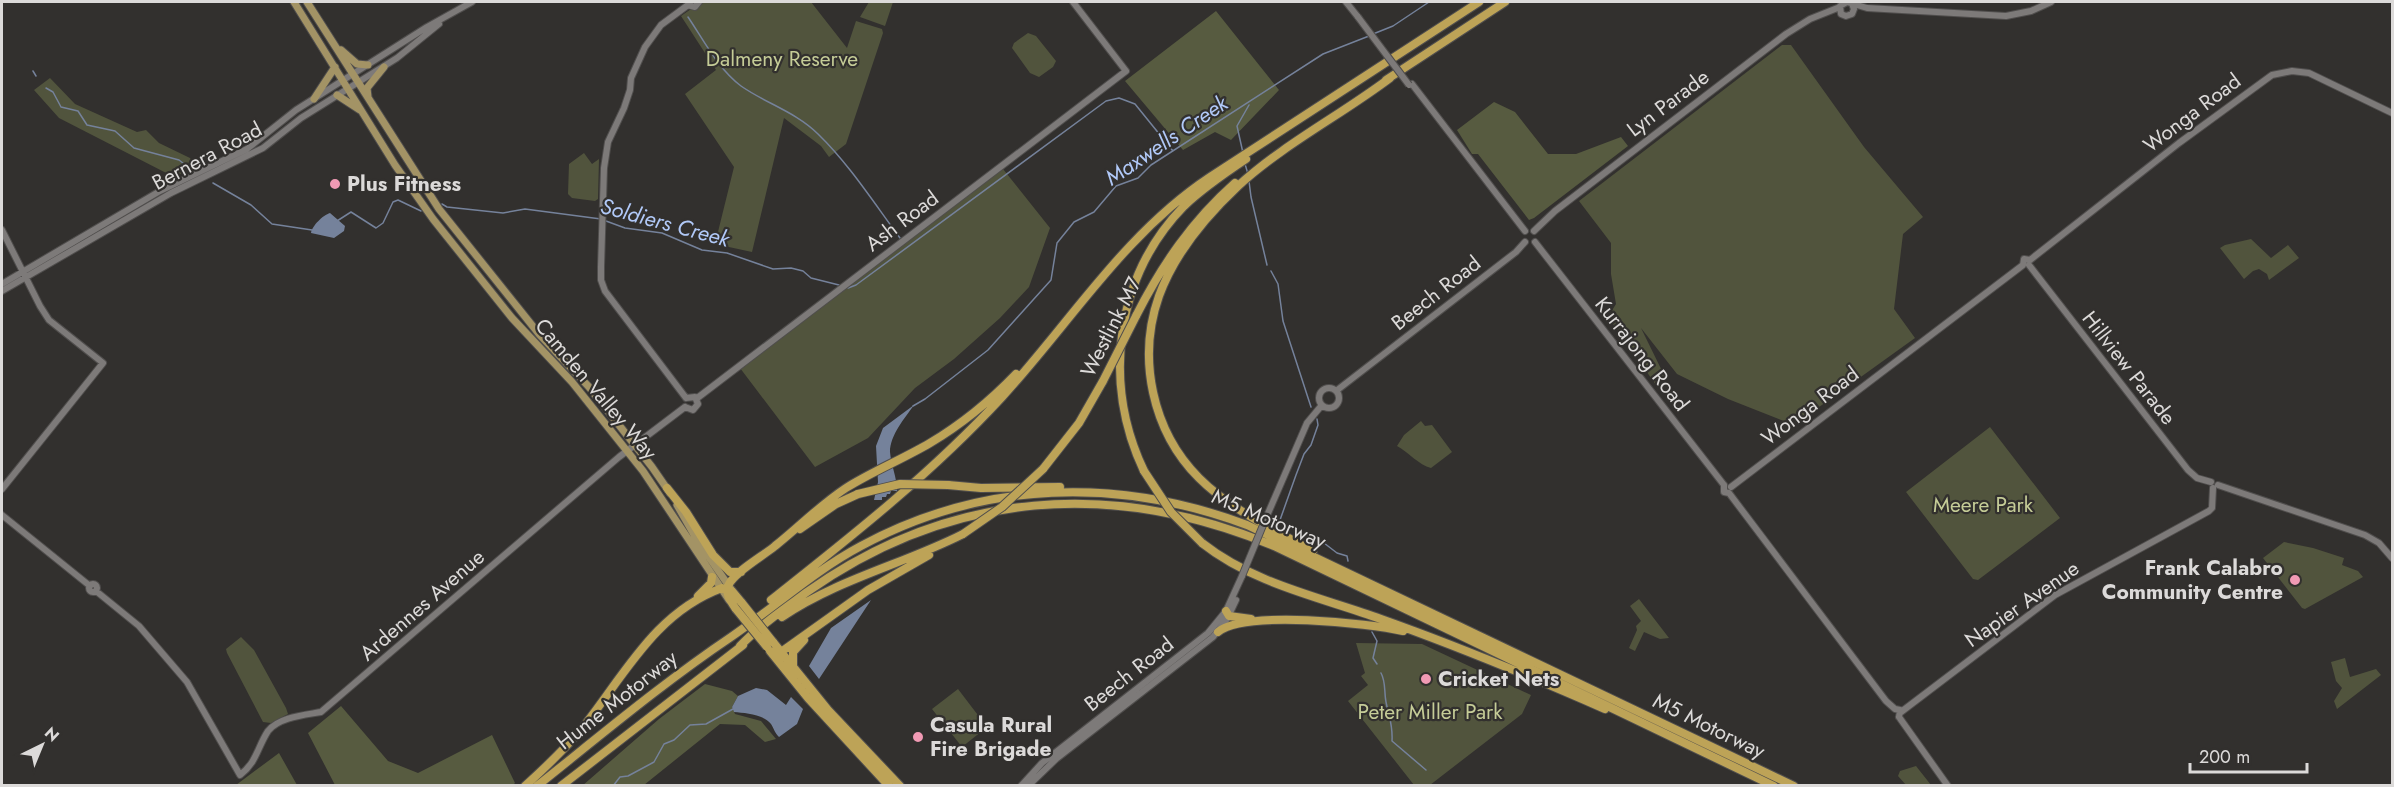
<svg xmlns="http://www.w3.org/2000/svg" width="2394" height="787" viewBox="0 0 2394 787" font-family="Jost,sans-serif">
  <style>
    .green { fill: #51543d }
    .forest { fill: #575b40 }
    .water { fill: #75829b }
    .lines { fill: none; stroke-linecap: round; stroke-linejoin: round }
    .stream { stroke: #75829b; stroke-width: 1.5 }
    .secondary-casing { stroke: #504e4d; stroke-width: 8 }
    .primary-casing { stroke: #504e4d; stroke-width: 9 }
    .highway-casing { stroke: #504e4d; stroke-width: 10 }
    .secondary { stroke: #7d7a79; stroke-width: 6 }
    .primary { stroke: #a39365; stroke-width: 7 }
    .highway { stroke: #bda357; stroke-width: 8 }
    .secondary-bridge-casing { stroke: #504e4d; stroke-width: 8; stroke-linecap: butt }
    .highway-bridge-casing { stroke: #504e4d; stroke-width: 10; stroke-linecap: butt }
    .secondary-bridge { stroke: #7d7a79; stroke-width: 6 }
    .highway-bridge { stroke: #bda357; stroke-width: 8 }
    .poi-dot { fill: #f19ab4; stroke: #32302e; stroke-width: 2 }
    .labels { text-anchor: middle; dominant-baseline: central; stroke-width: 4.5; stroke-linejoin: round; paint-order: stroke }
    .park-label { font-size: 21px; fill: #c5cc97; stroke: #32302e }
    .street-label { font-size: 21px; fill: #dcdad9; stroke: #32302e }
    .poi-label { font-size: 21px; font-weight: bold; fill: #dcdad9; stroke: #32302e; text-anchor: start }
    .water-label { font-size: 22px; font-style: italic; fill: #b1c9f8; stroke: #32302e }
  </style>
  <rect width="100%" height="100%" fill="#32302e"/>
  <path class="green" d="M 701,2 L 811,2 L 847,48 L 856,21 L 882,29 L 883,33 L 846,144 L 829,157 L 821,146 L 784,118 L 752,252 L 715,244 L 734,167 L 685,94 L 716,70 L 681,16 Z
    M 869,2 L 893,2 L 885,26 L 860,17 Z
    M 1028,33 L 1036,36 L 1056,61 L 1053,67 L 1039,77 L 1030,73 L 1012,48 L 1014,43 Z
    M 1782,45 L 1791,45 L 1864,147 L 1923,217 L 1903,234 L 1894,309 L 1915,338 L 1794,425 L 1728,399 L 1677,374 L 1641,328 L 1665,377 L 1656,385 L 1608,317 L 1616,304 L 1611,274 L 1611,243 L 1579,201 Z
    M 50,78 L 75,104 L 137,132 L 146,130 L 159,143 L 190,158 L 196,167 L 174,177 L 59,118 L 34,90 Z
    M 584,153 L 592,164 L 599,159 L 598,199 L 595,201 L 572,198 L 568,194 L 569,164 Z
    M 1003,169 L 1050,228 L 1029,287 L 1000,318 L 954,359 L 915,388 L 868,438 L 815,467 L 740,368 Z
    M 2251,239 L 2271,258 L 2288,245 L 2299,258 L 2269,280 L 2267,274 L 2259,269 L 2253,271 L 2244,279 L 2220,248 L 2225,245 Z
    M 1421,421 L 1425,426 L 1432,425 L 1452,452 L 1431,468 C 1419,465 1408,452 1397,446 L 1404,435 Z
    M 1990,427 L 2060,518 L 1978,580 L 1973,579 L 1906,492 Z
    M 2284,542 L 2313,548 L 2344,558 L 2342,565 L 2358,571 L 2363,577 L 2305,609 L 2302,608 L 2263,558 Z
    M 1639,599 L 1669,638 L 1660,639 L 1644,632 L 1635,651 L 1629,648 L 1637,630 L 1636,626 L 1641,621 L 1630,606 Z
    M 241,637 L 254,650 L 286,708 L 288,714 L 271,723 L 263,722 L 227,653 L 226,649 Z
    M 1356,643 L 1422,644 L 1531,695 L 1522,714 L 1430,785 L 1414,785 L 1348,701 L 1368,685 L 1361,676 L 1365,673 Z
    M 2345,658 L 2350,677 L 2376,669 L 2381,675 L 2337,709 L 2334,701 L 2342,688 L 2336,681 L 2331,662 Z
    M 958,689 L 987,727 L 962,747 L 932,709 Z
    M 1916,766 L 1931,785 L 1906,785 L 1898,776 L 1900,771 Z"/>
  <path class="forest" d="M 1216,11 L 1279,90 L 1231,140 L 1215,132 L 1183,150 L 1125,81 Z
    M 1494,102 L 1515,112 L 1548,154 L 1576,154 L 1621,137 L 1628,146 L 1534,218 L 1529,220 L 1478,154 L 1472,154 L 1457,130 Z
    M 705,684 L 732,691 L 738,696 L 732,707 L 735,714 L 761,721 L 776,739 L 765,742 L 745,725 L 720,724 L 644,785 L 582,786 L 659,719 Z
    M 341,706 L 388,761 L 418,773 L 492,735 L 515,783 L 512,786 L 335,785 L 308,733 Z
    M 279,753 L 297,785 L 236,785 Z"/>
  <path class="water" d="M 330,213 L 345,226 L 344,231 L 334,238 L 311,233 C 312,226 323,215 330,213 Z
    M 914,405 C 905,418 890,435 890,452 C 891,465 897,477 897,491 L 891,491 L 890,494 L 887,494 L 886,497 L 882,497 L 882,500 L 874,500 L 878,482 L 876,446 L 883,428 Z
    M 871,600 L 819,679 L 809,666 L 831,628 Z
    M 756,688 L 767,690 L 786,705 L 791,697 L 803,709 L 797,724 L 779,737 C 775,733 774,729 771,724 C 763,714 745,713 734,712 L 732,707 L 738,696 Z"/>
  <g class="lines">
    <path class="stream" d="M 688,17 C 703,39 718,69 741,86 C 765,103 796,112 818,134 C 849,164 874,203 900,238
      M 1373,34 L 1393,26 L 1429,2
      M 33,71 L 36,76
      M 46,88 L 53,92 L 61,107 L 78,111 L 87,125 L 115,131 L 134,148 L 179,160 L 188,167
      M 1243,153 L 1237,126 L 1249,105
      M 1245,164 L 1248,174
      M 1249,181 L 1251,197 L 1267,265
      M 213,183 L 251,205 L 272,224 L 312,230
      M 442,204 L 447,207 L 503,213 L 525,209 L 601,219
      M 337,221 L 351,212 L 376,228 L 383,223 L 393,202 L 398,200 L 421,211
      M 606,221 L 625,228 L 662,233 L 702,250 L 727,253 L 773,269 L 791,268 L 803,271 L 811,278 L 839,285
      M 1271,271 L 1278,284 L 1283,321 L 1311,407
      M 848,288 L 856,285 L 1106,101 L 1119,98 L 1135,104 L 1173,151
      M 913,406 L 925,399 L 988,350 L 1051,280 L 1057,243 L 1074,222 L 1094,212 L 1116,186 L 1138,178 L 1151,165 L 1323,54 L 1369,36
      M 1298,531 L 1286,526 L 1280,520 L 1296,475 L 1304,454 L 1311,445 L 1318,425 L 1317,419
      M 1324,543 L 1337,553 L 1347,556 L 1348,561
      M 1372,632 L 1377,641 L 1373,658 L 1377,664
      M 1381,673 C 1386,682 1384,692 1386,702 C 1389,718 1393,724 1392,741 L 1426,770
      M 613,786 L 620,777 L 628,776 L 654,762 L 664,744 L 674,740 L 690,725 L 706,724 L 733,709"/>
    <defs>
      <path id="secondary" d="M 1346,2 L 1358,17
        M 1852,4 L 1854,9 L 1852,14 L 1846,16 L 1841,14 L 1840,6 L 1847,2 L 1867,8 L 2006,16 L 2031,11 L 2051,2
        M 688,5 L 695,7 L 699,2
        M 1412,84 L 1525,231
        M 2,230 L 40,306 L 49,320 L 103,363 L 2,489
        M 1534,231 L 1555,211 L 1786,34 L 1810,19 L 1840,7
        M 1535,242 L 1724,485
        M 2030,260 L 2179,143 L 2272,75 L 2292,71 L 2309,73 L 2392,113
        M 2029,265 L 2188,470 L 2197,478 L 2211,482
        M 2,284 L 160,191 L 247,149 L 296,110 L 427,27 L 472,2
        M 2,291 L 171,193 L 263,148 L 301,118 L 397,58 L 439,24
        M1319 398a10 10 0 1 1 20 0a10 10 0 1 1-20 0Z
        M 1336,391 L 1516,252 L 1525,242
        M 686,398 L 605,291 L 601,280 L 601,267 L 604,168 L 608,142 L 624,108 L 630,90 L 631,78 L 645,47 L 661,25 L 688,5
        M 696,399 L 1126,71 L 1073,2
        M 685,407 L 693,410 L 698,404 L 695,397 L 686,398
        M 1724,485 L 1724,492 L 1729,493 L 1886,701 L 1895,709 L 1900,710 L 1899,717
        M 2218,485 L 2365,535 L 2379,543 L 2392,558
        M 1731,487 L 2023,265 L 2024,259 L 2030,260
        M 2,515 L 90,586
        M 1266,518 L 1307,423 L 1322,405
        M89 588a4 4 0 1 1 8 0a4 4 0 1 1-8 0Z
        M 96,591 L 139,626 L 187,682 L 240,775 C 257,762 257,748 268,731 C 279,717 305,715 321,712 L 619,457 L 685,407
        M 1901,712 L 2055,595 L 2209,511 L 2212,508 L 2213,488
        M 1899,717 L 1948,786
        M 1021,786 L 1042,763 L 1208,633 L 1226,611 L 1242,576
        M 1028,786 L 1056,759 L 1213,637 L 1227,619 L 1236,600"/>
      <path id="primary" d="M 294,2 L 395,165 L 433,219 L 512,318 L 572,382 L 643,471 L 729,600
        M 307,2 L 439,209 L 539,334 L 589,387 L 652,467 L 670,493
        M 341,50 L 357,64 L 368,65
        M 337,95 L 360,110
        M 368,97 L 367,88 L 384,67
        M 314,99 L 335,67
        M 677,505 L 697,540 L 731,589"/>
      <path id="highway" d="M 1386,80 L 1505,2
        M 1136,316 C 1162,265 1192,221 1235,183
        M 1043,469 L 1079,423 L 1103,381
        M 1144,471 C 1102,383 1115,277 1184,206 C 1203,188 1225,173 1246,159
        M 948,485 L 981,488 L 1060,487
        M 667,488 L 686,512 L 713,555 L 730,572 L 741,572
        M 800,529 L 836,504 L 858,494
        M 1202,543 C 1254,584 1320,597 1381,619 C 1457,646 1532,677 1605,709
        M 1313,551 C 1274,530 1230,509 1199,478 C 1152,431 1137,358 1159,296 C 1174,255 1206,216 1238,186 C 1284,144 1341,115 1390,78
        M 698,596 L 711,583 L 712,577
        M 771,600 C 852,536 932,473 1002,397 C 1071,322 1124,234 1210,177 L 1479,2
        M 736,609 C 731,602 724,593 729,584 C 736,571 763,556 775,546 C 799,527 820,505 846,488 C 873,471 903,459 930,443 C 962,424 991,400 1016,374
        M 1226,611 L 1229,616 L 1251,619
        M 782,617 C 838,579 904,564 963,534
        M 1218,632 C 1244,610 1369,623 1403,631
        M 773,642 L 828,710 L 900,786
        M 740,646 C 759,626 784,609 807,592 C 951,490 1113,479 1274,546 L 1774,786
        M 770,651 L 808,698 L 889,786
        M 771,652 L 781,652 L 868,590 L 929,555
        M 793,665 L 793,652 L 804,640
        M 525,786 C 546,767 566,748 584,726 C 625,674 656,612 722,588 L 732,591 L 742,603
        M 537,786 C 601,735 664,682 731,637 C 775,607 814,571 861,546 C 983,480 1119,477 1247,525 L 1794,786
        M 561,786 L 743,645"/>
    </defs>
    <use href="#secondary" class="secondary-casing"/>
    <use href="#primary" class="primary-casing"/>
    <use href="#highway" class="highway-casing"/>
    <use href="#secondary" class="secondary"/>
    <use href="#primary" class="primary"/>
    <use href="#highway" class="highway"/>
    <defs>
      <path id="secondary-bridge" d="M 1358,17 L 1409,85
        M 1242,576 L 1266,518"/>
      <path id="highway-bridge" d="M 1103,381 L 1136,316
        M 1144,471 L 1171,512 L 1202,543
        M 858,494 L 900,484 L 948,485
        M 963,534 L 1002,507 L 1043,469
        M 742,603 L 773,642
        M 736,609 L 767,647"/>
    </defs>
    <use href="#secondary-bridge" class="secondary-bridge-casing"/>
    <use href="#highway-bridge" class="highway-bridge-casing"/>
    <use href="#secondary-bridge" class="secondary-bridge"/>
    <use href="#highway-bridge" class="highway-bridge"/>
  </g>
  <g class="poi-dot">
    <circle cx="335" cy="184" r="6"/>
    <circle cx="2295" cy="580" r="6"/>
    <circle cx="1426" cy="679" r="6"/>
    <circle cx="918" cy="737" r="6"/>
  </g>
  <g class="labels">
    <g class="park-label">
      <text x="782" y="59">Dalmeny Reserve</text>
      <text x="1983" y="505">Meere Park</text>
      <text x="1430" y="712">Peter Miller Park</text>
    </g>
    <g class="street-label">
      <text transform="translate(1668 103) rotate(-37)">Lyn Parade</text>
      <text transform="translate(2192 113) rotate(-37)">Wonga Road</text>
      <text transform="translate(207 156) rotate(-28)">Bernera Road</text>
      <text transform="translate(902 221) rotate(-37)">Ash Road</text>
      <text transform="translate(1436 293) rotate(-38)">Beech Road</text>
      <text transform="translate(1111 327) rotate(-63)">Westlink M7</text>
      <text transform="translate(1642 354) rotate(52)">Kurrajong Road</text>
      <text transform="translate(2129 368) rotate(52)">Hillview Parade</text>
      <text transform="translate(596 389) rotate(50)">Camden Valley Way</text>
      <text transform="translate(1810 406) rotate(-37)">Wonga Road</text>
      <text transform="translate(1269 519) rotate(23)">M5 Motorway</text>
      <text transform="translate(2022 604) rotate(-35)">Napier Avenue</text>
      <text transform="translate(422 605) rotate(-41)">Ardennes Avenue</text>
      <text transform="translate(1129 674) rotate(-38)">Beech Road</text>
      <text transform="translate(617 700) rotate(-38)">Hume Motorway</text>
      <text transform="translate(1709 726) rotate(26)">M5 Motorway</text>
    </g>
    <g class="poi-label">
      <text x="347" y="184">Plus Fitness</text>
      <text x="2283" y="568" text-anchor="end">Frank Calabro<tspan x="2283" dy="24">Community Centre</tspan></text>
      <text x="1438" y="679">Cricket Nets</text>
      <text x="930" y="725">Casula Rural<tspan x="930" dy="24">Fire Brigade</tspan></text>
    </g>
    <g class="water-label">
      <text transform="translate(1166 140) rotate(-34)">Maxwells Creek</text>
      <text transform="translate(665 222) rotate(15)">Soldiers Creek</text>
    </g>
  </g>
  <rect width="2394" height="787" fill="none" stroke="#dcdad9" stroke-width="6"/>
  <g transform="translate(42 745) rotate(43)" stroke="#32302e" stroke-width="4.5" paint-order="stroke">
  <path d="M0-4.5L10 22L0 15L-10 22Z" fill="#dcdad9"/>
  <text y="-9" font-size="16" font-weight="bold" text-anchor="middle" fill="#dcdad9">N</text>
  </g>
  <path d="M2190 763v9h117v-9" fill="none" stroke="#dcdad9" stroke-width="3"/>
  <text x="2199" y="763" font-size="18" fill="#dcdad9" stroke="#32302e" stroke-width="4.5" paint-order="stroke">200 m</text>
</svg>
